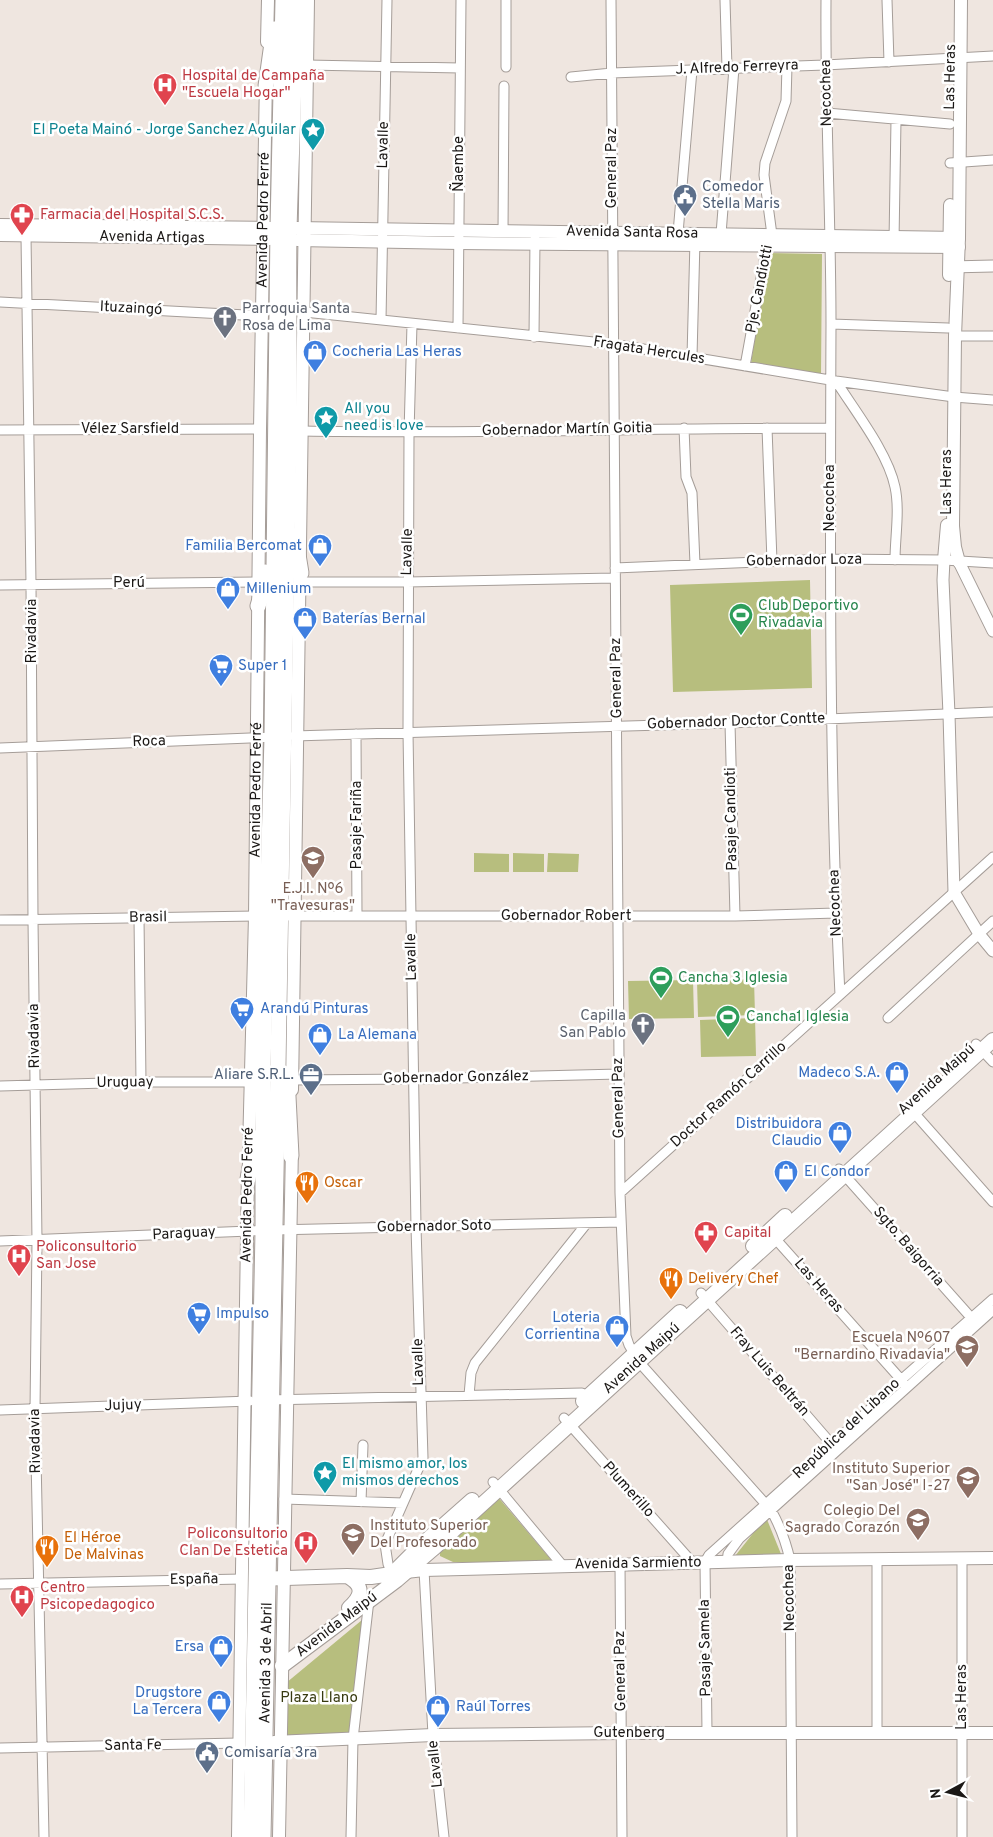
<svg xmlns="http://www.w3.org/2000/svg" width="993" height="1837" viewBox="0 0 993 1837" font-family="Overpass,sans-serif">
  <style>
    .green { fill: #b7be7e }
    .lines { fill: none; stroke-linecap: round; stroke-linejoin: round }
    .minor-casing { stroke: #a59d98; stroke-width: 11 }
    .tertiary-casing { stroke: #a59d98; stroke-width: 13 }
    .secondary-casing { stroke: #a59d98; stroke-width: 14 }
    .primary-casing { stroke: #a59d98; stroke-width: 16 }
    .trunk-casing { stroke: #a59d98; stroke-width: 17 }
    .minor { stroke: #fff; stroke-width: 9 }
    .tertiary { stroke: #fff; stroke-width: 11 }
    .secondary { stroke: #fff; stroke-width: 12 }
    .primary { stroke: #fff; stroke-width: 14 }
    .trunk { stroke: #fff; stroke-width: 15 }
    .labels { text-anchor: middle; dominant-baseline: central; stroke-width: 5; stroke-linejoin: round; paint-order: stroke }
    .street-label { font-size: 15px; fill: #1b1816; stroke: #fff }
    .health-label { font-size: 15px; fill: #be3a42; stroke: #fff; text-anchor: start }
    .culture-label { font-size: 15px; fill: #0d838f; stroke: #fff; text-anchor: start }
    .service-label { font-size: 15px; fill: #4e5e75; stroke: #fff; text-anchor: start }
    .worship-label { font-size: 15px; fill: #5b616d; stroke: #fff; text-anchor: start }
    .shop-label { font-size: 15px; fill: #366cbe; stroke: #fff; text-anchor: start }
    .leisure-label { font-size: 15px; fill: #27864d; stroke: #fff; text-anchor: start }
    .education-label { font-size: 15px; fill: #785e54; stroke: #fff; text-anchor: end }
    .food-label { font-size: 15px; fill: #c56008; stroke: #fff; text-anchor: start }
    .park-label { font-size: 15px; fill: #373a10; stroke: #fff }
  </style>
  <rect width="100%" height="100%" fill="#efe6e0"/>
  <path class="green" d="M 768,253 L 822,254 L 821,375 L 751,363 Z
    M 810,580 L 812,688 L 673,692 L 670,585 Z
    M 474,853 L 509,854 L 509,872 L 474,872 Z
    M 513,853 L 544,854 L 544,872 L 513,872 Z
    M 548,853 L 579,854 L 578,872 L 547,872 Z
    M 754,979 L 755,1015 L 698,1017 L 697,981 Z
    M 693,980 L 694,1018 L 629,1019 L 628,981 Z
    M 755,1018 L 756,1056 L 701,1057 L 700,1020 Z
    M 498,1497 L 553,1562 L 453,1562 L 440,1556 L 440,1550 Z
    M 766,1517 L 781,1554 L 735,1556 Z
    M 362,1620 L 349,1735 L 286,1738 L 286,1683 Z"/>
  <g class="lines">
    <defs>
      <path id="minor" d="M 611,0 L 620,1193 L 626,1336 L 629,1345 L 639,1362 L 771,1510 C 780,1526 786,1542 790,1560 L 792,1837
        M 725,0 L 727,68
        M 826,0 C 825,108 831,217 831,325 C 830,549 829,772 840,995
        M 887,0 L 889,62
        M 307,65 L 460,68
        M 506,67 L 506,0
        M 571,77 L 612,73 L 825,65 L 993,56
        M 827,113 L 950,124
        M 950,163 L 993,160
        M 503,232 L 504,86
        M 678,233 L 692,70
        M 721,234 L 734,68
        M 26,236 L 31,584 L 33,920 L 37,1241 L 35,1410 L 44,1837
        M 894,241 L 896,120
        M 0,302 L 263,316
        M 304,312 L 613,344 L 836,381 L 954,397 L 993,400
        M 381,320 L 387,0
        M 831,324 L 948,328
        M 458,328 L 461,0
        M 955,336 L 993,336
        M 534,337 L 535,239
        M 692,357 L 695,240
        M 745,366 L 767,245 L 772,235 L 764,175 L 765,163 L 786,101 L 787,66
        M 836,381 C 855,411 888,453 895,487 C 900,510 895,537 895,560
        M 684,428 L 686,477 L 692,493 L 695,564
        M 767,428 L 772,561
        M 0,430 L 260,429
        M 303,431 C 479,434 654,428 830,428
        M 615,568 L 830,559 L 944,560 L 993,563
        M 300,582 L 407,582 L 615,578
        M 0,585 L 258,582
        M 730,723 L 735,916
        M 356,734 L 357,916
        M 294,736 L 730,723 L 993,712
        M 0,748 L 276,737
        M 289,916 L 735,916 L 836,913
        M 139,918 L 141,1082
        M 0,920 L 261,916
        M 888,1018 L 993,921
        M 976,1044 L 993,1062
        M 293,1080 L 415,1079 L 619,1074
        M 0,1086 L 141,1082 L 250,1082
        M 908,1106 L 993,1202
        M 839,1169 L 975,1322
        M 620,1193 L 993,857
        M 772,1235 L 905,1384
        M 0,1241 L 274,1230 L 621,1222
        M 701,1293 L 835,1448
        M 469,1395 L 471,1373 L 475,1363 L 587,1223
        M 268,1400 L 582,1393 L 591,1397
        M 0,1410 L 250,1401
        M 564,1418 L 692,1562
        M 493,1482 L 563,1566
        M 284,1499 L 403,1503
        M 361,1502 L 363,1445
        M 962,1558 L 962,1837
        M 877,1560 L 877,1732
        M 727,1562 L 728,1554 L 739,1539 L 993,1310
        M 620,1564 L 622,1837
        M 424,1570 L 433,1735 L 444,1837
        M 393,1577 L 388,1564 L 385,1544 L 423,1458 L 416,1227 L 408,732 L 409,433 L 412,324
        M 0,1584 L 242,1579
        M 707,1733 L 705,1562 L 709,1555 L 835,1442 L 901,1380 L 993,1299
        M 0,1748 L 239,1743
        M 351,1837 L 353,1739 L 369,1600"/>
      <path id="tertiary" d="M 950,267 L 993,266
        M 944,560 L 943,580 L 949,714 L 954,892 L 979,934 L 993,951
        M 959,562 L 993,631"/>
      <g id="secondary">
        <path d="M 267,42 L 268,0"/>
        <path d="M 0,225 L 271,228"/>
        <path d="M 296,228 L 959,238"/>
        <path d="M 0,235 L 270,239"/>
        <path d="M 297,240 L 459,243 L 959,247"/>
        <path d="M 949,275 L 950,205"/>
        <path d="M 944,560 L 947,525"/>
        <path d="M 959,562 L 955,547 L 953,526 L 955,336 L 959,238 L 961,0"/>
        <path d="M 292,1090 L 308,0"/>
        <path id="s1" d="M 249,1150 L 255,916 L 260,429 L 266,77"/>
        <path d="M 406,1572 L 424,1570 L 790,1560 L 993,1558"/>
        <path d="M 274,1742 L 433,1735 L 622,1733 L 993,1733"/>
        <path d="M 238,1837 L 248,1170"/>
        <path d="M 279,1837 L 292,1147"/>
      </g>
      <path id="primary" d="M 753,1246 L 785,1216
        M 583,1401 L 680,1312
        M 396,1570 L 420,1546 L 472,1500
        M 347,1576 C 365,1586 362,1596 349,1608
        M 256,1579 L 347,1576 L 371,1577 L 405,1572
        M 282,1666 L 397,1580 L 433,1549 L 993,1040"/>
      <g id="trunk">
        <path d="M 266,86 L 274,29"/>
        <path d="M 295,536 L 301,573"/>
        <path d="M 258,606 L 264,586 L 265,572"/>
        <path d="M 287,1077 L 291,1156"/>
        <path d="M 248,1179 L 255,1138"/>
        <path d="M 251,1837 L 263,1231 L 263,1067 L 272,737 L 278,228 L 283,0"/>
        <path id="s2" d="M 263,1837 C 272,1369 282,902 289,434 C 290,366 288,298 289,231 C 291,154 295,77 296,0"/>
      </g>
    </defs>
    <use href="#minor" class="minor-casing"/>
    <use href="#tertiary" class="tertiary-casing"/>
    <use href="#secondary" class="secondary-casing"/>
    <use href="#primary" class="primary-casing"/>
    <use href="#trunk" class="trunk-casing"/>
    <use href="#minor" class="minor"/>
    <use href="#tertiary" class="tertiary"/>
    <use href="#secondary" class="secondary"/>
    <use href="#primary" class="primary"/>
    <use href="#trunk" class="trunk"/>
  </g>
  <defs>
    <symbol id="hospital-pin" viewBox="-11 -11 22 30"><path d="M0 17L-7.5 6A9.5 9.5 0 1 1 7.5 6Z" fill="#e0444e" stroke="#fff"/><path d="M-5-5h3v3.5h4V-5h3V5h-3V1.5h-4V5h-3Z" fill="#fff"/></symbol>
    <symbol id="sight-pin" viewBox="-11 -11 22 30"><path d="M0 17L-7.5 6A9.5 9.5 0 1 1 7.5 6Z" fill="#0f9aa8" stroke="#fff"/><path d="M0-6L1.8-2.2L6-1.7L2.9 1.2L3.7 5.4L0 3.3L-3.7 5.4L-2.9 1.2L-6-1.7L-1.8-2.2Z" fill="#fff"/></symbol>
    <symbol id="civic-pin" viewBox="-11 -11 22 30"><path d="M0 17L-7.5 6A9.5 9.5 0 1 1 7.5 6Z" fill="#5c6f8a" stroke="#fff"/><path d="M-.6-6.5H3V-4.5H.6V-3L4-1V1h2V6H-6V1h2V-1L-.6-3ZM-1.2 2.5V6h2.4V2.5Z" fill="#fff"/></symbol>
    <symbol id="pharmacy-pin" viewBox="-11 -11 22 30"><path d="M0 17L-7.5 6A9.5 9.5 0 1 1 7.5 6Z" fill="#e0444e" stroke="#fff"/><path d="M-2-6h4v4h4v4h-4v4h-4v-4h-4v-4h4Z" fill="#fff"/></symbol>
    <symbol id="church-pin" viewBox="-11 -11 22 30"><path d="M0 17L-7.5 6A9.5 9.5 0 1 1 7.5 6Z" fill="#6b7280" stroke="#fff"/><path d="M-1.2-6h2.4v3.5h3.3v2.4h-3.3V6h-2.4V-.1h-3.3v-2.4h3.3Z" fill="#fff"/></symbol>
    <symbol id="shop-pin" viewBox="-11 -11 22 30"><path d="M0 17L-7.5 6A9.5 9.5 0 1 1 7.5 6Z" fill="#3f7fe0" stroke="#fff"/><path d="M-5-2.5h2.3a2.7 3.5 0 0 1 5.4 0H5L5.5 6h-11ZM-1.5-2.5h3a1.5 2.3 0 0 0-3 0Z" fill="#fff"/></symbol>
    <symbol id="stadium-pin" viewBox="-11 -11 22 30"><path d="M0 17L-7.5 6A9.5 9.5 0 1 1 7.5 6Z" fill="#2e9e5b" stroke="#fff"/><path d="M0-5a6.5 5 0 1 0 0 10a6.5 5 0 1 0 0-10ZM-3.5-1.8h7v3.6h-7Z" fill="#fff"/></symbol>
    <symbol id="supermarket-pin" viewBox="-11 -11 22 30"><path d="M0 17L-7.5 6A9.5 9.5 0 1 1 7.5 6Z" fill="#3f7fe0" stroke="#fff"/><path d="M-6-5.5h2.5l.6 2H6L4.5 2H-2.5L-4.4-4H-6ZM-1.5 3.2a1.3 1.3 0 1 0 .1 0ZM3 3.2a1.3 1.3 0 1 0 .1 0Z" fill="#fff"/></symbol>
    <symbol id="school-pin" viewBox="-11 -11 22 30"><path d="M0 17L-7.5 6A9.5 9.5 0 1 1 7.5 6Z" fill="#8d6e63" stroke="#fff"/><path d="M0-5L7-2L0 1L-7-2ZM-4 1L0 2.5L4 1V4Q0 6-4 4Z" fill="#fff"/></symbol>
    <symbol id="office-pin" viewBox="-11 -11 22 30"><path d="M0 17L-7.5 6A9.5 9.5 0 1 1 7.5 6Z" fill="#5c6f8a" stroke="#fff"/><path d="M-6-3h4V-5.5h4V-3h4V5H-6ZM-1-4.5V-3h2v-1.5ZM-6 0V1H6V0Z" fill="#fff"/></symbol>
    <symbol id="restaurant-pin" viewBox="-11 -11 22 30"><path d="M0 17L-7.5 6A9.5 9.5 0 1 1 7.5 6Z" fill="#e8710a" stroke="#fff"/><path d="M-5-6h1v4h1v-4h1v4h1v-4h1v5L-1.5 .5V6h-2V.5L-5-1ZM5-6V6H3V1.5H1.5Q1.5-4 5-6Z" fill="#fff"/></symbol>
    <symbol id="university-pin" viewBox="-11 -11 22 30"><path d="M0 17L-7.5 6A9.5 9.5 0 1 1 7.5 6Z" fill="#8d6e63" stroke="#fff"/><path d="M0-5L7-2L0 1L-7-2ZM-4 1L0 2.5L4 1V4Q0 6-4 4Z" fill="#fff"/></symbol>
  </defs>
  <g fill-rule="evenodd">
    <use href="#hospital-pin" x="151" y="71" width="28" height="38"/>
    <use href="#sight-pin" x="299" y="116" width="28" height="38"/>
    <use href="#civic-pin" x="671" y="182" width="28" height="38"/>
    <use href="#pharmacy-pin" x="8" y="201" width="28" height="38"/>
    <use href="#church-pin" x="211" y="304" width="28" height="38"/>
    <use href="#shop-pin" x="301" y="338" width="28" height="38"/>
    <use href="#sight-pin" x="312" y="404" width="28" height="38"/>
    <use href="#shop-pin" x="306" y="532" width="28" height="38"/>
    <use href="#shop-pin" x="214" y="575" width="28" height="38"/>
    <use href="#stadium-pin" x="727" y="601" width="28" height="38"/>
    <use href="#shop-pin" x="291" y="605" width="28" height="38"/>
    <use href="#supermarket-pin" x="207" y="652" width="28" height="38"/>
    <use href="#school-pin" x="299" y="844" width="28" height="38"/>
    <use href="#stadium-pin" x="647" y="964" width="28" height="38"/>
    <use href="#supermarket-pin" x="228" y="995" width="28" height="38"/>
    <use href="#stadium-pin" x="714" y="1003" width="28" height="38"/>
    <use href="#church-pin" x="629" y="1011" width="28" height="38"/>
    <use href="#shop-pin" x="306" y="1021" width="28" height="38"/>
    <use href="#shop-pin" x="883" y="1059" width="28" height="38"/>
    <use href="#office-pin" x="297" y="1061" width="28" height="38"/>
    <use href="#shop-pin" x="826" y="1119" width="28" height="38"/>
    <use href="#shop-pin" x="772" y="1158" width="28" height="38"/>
    <use href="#restaurant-pin" x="293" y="1169" width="28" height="38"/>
    <use href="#pharmacy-pin" x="692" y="1219" width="28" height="38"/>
    <use href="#hospital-pin" x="5" y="1242" width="28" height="38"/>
    <use href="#restaurant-pin" x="657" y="1265" width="28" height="38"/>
    <use href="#supermarket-pin" x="185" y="1300" width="28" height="38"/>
    <use href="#shop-pin" x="603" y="1313" width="28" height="38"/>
    <use href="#school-pin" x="953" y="1333" width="28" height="38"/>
    <use href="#sight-pin" x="311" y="1459" width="28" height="38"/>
    <use href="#university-pin" x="954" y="1464" width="28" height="38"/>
    <use href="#school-pin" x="904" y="1506" width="28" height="38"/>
    <use href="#university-pin" x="339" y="1521" width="28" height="38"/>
    <use href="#hospital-pin" x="292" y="1529" width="28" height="38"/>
    <use href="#restaurant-pin" x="33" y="1533" width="28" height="38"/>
    <use href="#hospital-pin" x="8" y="1583" width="28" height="38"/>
    <use href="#shop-pin" x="207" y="1633" width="28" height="38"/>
    <use href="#shop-pin" x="205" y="1688" width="28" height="38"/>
    <use href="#shop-pin" x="424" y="1693" width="28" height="38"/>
    <use href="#civic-pin" x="193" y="1739" width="28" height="38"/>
  </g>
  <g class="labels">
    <g class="street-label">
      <text transform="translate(737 68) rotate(-2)">J. Alfredo Ferreyra</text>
      <text transform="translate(951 77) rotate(-89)">Las Heras</text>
      <text transform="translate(827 93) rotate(-91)">Necochea</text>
      <text transform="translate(384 145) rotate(-89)">Lavalle</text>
      <text transform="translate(459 164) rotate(-90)">Ñaembe</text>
      <text transform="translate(612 168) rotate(-90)">General Paz</text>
      <text stroke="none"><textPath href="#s1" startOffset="930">Avenida Pedro Ferré</textPath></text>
      <text transform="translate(632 233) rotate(1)">Avenida Santa Rosa</text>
      <text transform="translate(152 238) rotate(1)">Avenida Artigas</text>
      <text transform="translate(760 289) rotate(-79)">Pje. Candiotti</text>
      <text transform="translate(131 309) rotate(3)">Ituzaingó</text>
      <text transform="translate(649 351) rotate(9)">Fragata Hercules</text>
      <text x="130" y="429">Vélez Sarsfield</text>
      <text transform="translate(567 430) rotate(-1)">Gobernador Martín Goitia</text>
      <text transform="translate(947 482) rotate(-90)">Las Heras</text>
      <text transform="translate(830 498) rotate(-90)">Necochea</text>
      <text transform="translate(408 552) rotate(-89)">Lavalle</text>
      <text transform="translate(804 561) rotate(-1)">Gobernador Loza</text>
      <text x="129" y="583">Perú</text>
      <text transform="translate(32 631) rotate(-90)">Rivadavia</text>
      <text transform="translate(617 678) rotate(-91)">General Paz</text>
      <text transform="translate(736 722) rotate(-2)">Gobernador Doctor Contte</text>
      <text transform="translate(149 742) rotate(-2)">Roca</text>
      <text stroke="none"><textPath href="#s1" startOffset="360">Avenida Pedro Ferré</textPath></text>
      <text transform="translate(732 819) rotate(-91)">Pasaje Candioti</text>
      <text transform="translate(357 825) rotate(-90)">Pasaje Fariña</text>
      <text transform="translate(836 903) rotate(-92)">Necochea</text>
      <text x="566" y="916">Gobernador Robert</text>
      <text transform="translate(148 918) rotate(-1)">Brasil</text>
      <text transform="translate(412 957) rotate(-91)">Lavalle</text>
      <text transform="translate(35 1036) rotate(-91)">Rivadavia</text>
      <text transform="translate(456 1078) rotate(-1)">Gobernador González</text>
      <text transform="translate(937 1080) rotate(-42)">Avenida Maipú</text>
      <text transform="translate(125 1083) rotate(-1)">Uruguay</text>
      <text transform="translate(729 1095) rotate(-42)">Doctor Ramón Carrillo</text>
      <text transform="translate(619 1098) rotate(-91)">General Paz</text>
      <text transform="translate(248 1195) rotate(-89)">Avenida Pedro Ferré</text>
      <text transform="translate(434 1227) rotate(-1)">Gobernador Soto</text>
      <text transform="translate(184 1234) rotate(-3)">Paraguay</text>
      <text transform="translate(908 1247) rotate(49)">Sgto. Baigorria</text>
      <text transform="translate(818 1286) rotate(49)">Las Heras</text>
      <text transform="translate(642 1359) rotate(-42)">Avenida Maipú</text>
      <text transform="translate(419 1362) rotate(-91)">Lavalle</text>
      <text transform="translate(769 1372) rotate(49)">Fray Luis Beltrán</text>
      <text transform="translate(123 1406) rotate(-2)">Jujuy</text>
      <text transform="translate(847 1429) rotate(-43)">República del Libano</text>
      <text transform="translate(36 1441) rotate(-91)">Rivadavia</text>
      <text transform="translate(628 1490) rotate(48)">Plumerillo</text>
      <text transform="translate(638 1564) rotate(-1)">Avenida Sarmiento</text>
      <text transform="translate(194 1580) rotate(-1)">España</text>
      <text transform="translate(790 1598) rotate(-91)">Necochea</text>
      <text transform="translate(337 1625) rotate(-37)">Avenida Maipú</text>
      <text transform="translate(706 1648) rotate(-91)">Pasaje Samela</text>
      <text stroke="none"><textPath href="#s2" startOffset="174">Avenida 3 de Abril</textPath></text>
      <text transform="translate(621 1671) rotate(-91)">General Paz</text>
      <text transform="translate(962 1697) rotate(-90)">Las Heras</text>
      <text x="629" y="1733">Gutenberg</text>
      <text transform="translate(133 1746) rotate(-1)">Santa Fe</text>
      <text transform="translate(436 1764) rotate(-96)">Lavalle</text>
    </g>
    <g class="health-label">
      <text x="182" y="76">Hospital de Campaña<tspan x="182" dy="17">"Escuela Hogar"</tspan></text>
      <text x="40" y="215">Farmacia del Hospital S.C.S.</text>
      <text x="724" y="1233">Capital</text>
      <text x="36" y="1247">Policonsultorio<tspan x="36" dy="17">San Jose</tspan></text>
      <text x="288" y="1534" text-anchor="end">Policonsultorio<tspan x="288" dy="17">Clan De Estetica</tspan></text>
      <text x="40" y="1588">Centro<tspan x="40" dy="17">Psicopedagogico</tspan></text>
    </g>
    <g class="culture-label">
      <text x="296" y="130" text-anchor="end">El Poeta Mainó - Jorge Sanchez Aguilar</text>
      <text x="344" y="409">All you<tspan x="344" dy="17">need is love</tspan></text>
      <text x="342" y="1464">El mismo amor, los<tspan x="342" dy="17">mismos derechos</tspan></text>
    </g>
    <g class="service-label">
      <text x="702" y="187">Comedor<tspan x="702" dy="17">Stella Maris</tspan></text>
      <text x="294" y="1075" text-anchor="end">Aliare S.R.L.</text>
      <text x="224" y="1753">Comisaría 3ra</text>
    </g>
    <g class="worship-label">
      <text x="242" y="309">Parroquia Santa<tspan x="242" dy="17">Rosa de Lima</tspan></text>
      <text x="626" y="1016" text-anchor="end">Capilla<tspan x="626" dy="17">San Pablo</tspan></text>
    </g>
    <g class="shop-label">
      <text x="332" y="352">Cocheria Las Heras</text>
      <text x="302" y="546" text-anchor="end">Familia Bercomat</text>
      <text x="246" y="589">Millenium</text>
      <text x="322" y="619">Baterías Bernal</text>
      <text x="238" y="666">Super 1</text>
      <text x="260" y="1009">Arandú Pinturas</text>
      <text x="338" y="1035">La Alemana</text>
      <text x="880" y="1073" text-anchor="end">Madeco S.A.</text>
      <text x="822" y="1124" text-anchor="end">Distribuidora<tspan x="822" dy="17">Claudio</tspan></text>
      <text x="804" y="1172">El Condor</text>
      <text x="216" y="1314">Impulso</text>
      <text x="600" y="1318" text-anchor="end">Loteria<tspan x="600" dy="17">Corrientina</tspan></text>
      <text x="204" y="1647" text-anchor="end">Ersa</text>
      <text x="202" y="1693" text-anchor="end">Drugstore<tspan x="202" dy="17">La Tercera</tspan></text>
      <text x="456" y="1707">Raúl Torres</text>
    </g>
    <g class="leisure-label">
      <text x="758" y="606">Club Deportivo<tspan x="758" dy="17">Rivadavia</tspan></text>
      <text x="678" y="978">Cancha 3 Iglesia</text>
      <text x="746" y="1017">Cancha1 Iglesia</text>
    </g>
    <g class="education-label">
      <text x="313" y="889" text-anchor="middle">E.J.I. Nº6<tspan x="313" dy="17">"Travesuras"</tspan></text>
      <text x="950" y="1338">Escuela Nº607<tspan x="950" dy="17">"Bernardino Rivadavia"</tspan></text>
      <text x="950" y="1469">Instituto Superior<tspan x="950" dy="17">"San José" I-27</tspan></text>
      <text x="900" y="1511">Colegio Del<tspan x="900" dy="17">Sagrado Corazón</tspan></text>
      <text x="370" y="1526" text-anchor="start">Instituto Superior<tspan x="370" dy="17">Del Profesorado</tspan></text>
    </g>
    <g class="food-label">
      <text x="324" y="1183">Oscar</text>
      <text x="688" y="1279">Delivery Chef</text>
      <text x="64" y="1538">El Héroe<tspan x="64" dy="17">De Malvinas</tspan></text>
    </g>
    <g class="park-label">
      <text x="319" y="1698">Plaza Llano</text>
    </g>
  </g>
  <g transform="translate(948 1792) rotate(263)" stroke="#ffffff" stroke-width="4" paint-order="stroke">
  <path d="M0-4L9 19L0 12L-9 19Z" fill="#1b1816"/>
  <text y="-8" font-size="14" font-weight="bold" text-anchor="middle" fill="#1b1816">N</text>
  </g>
</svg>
